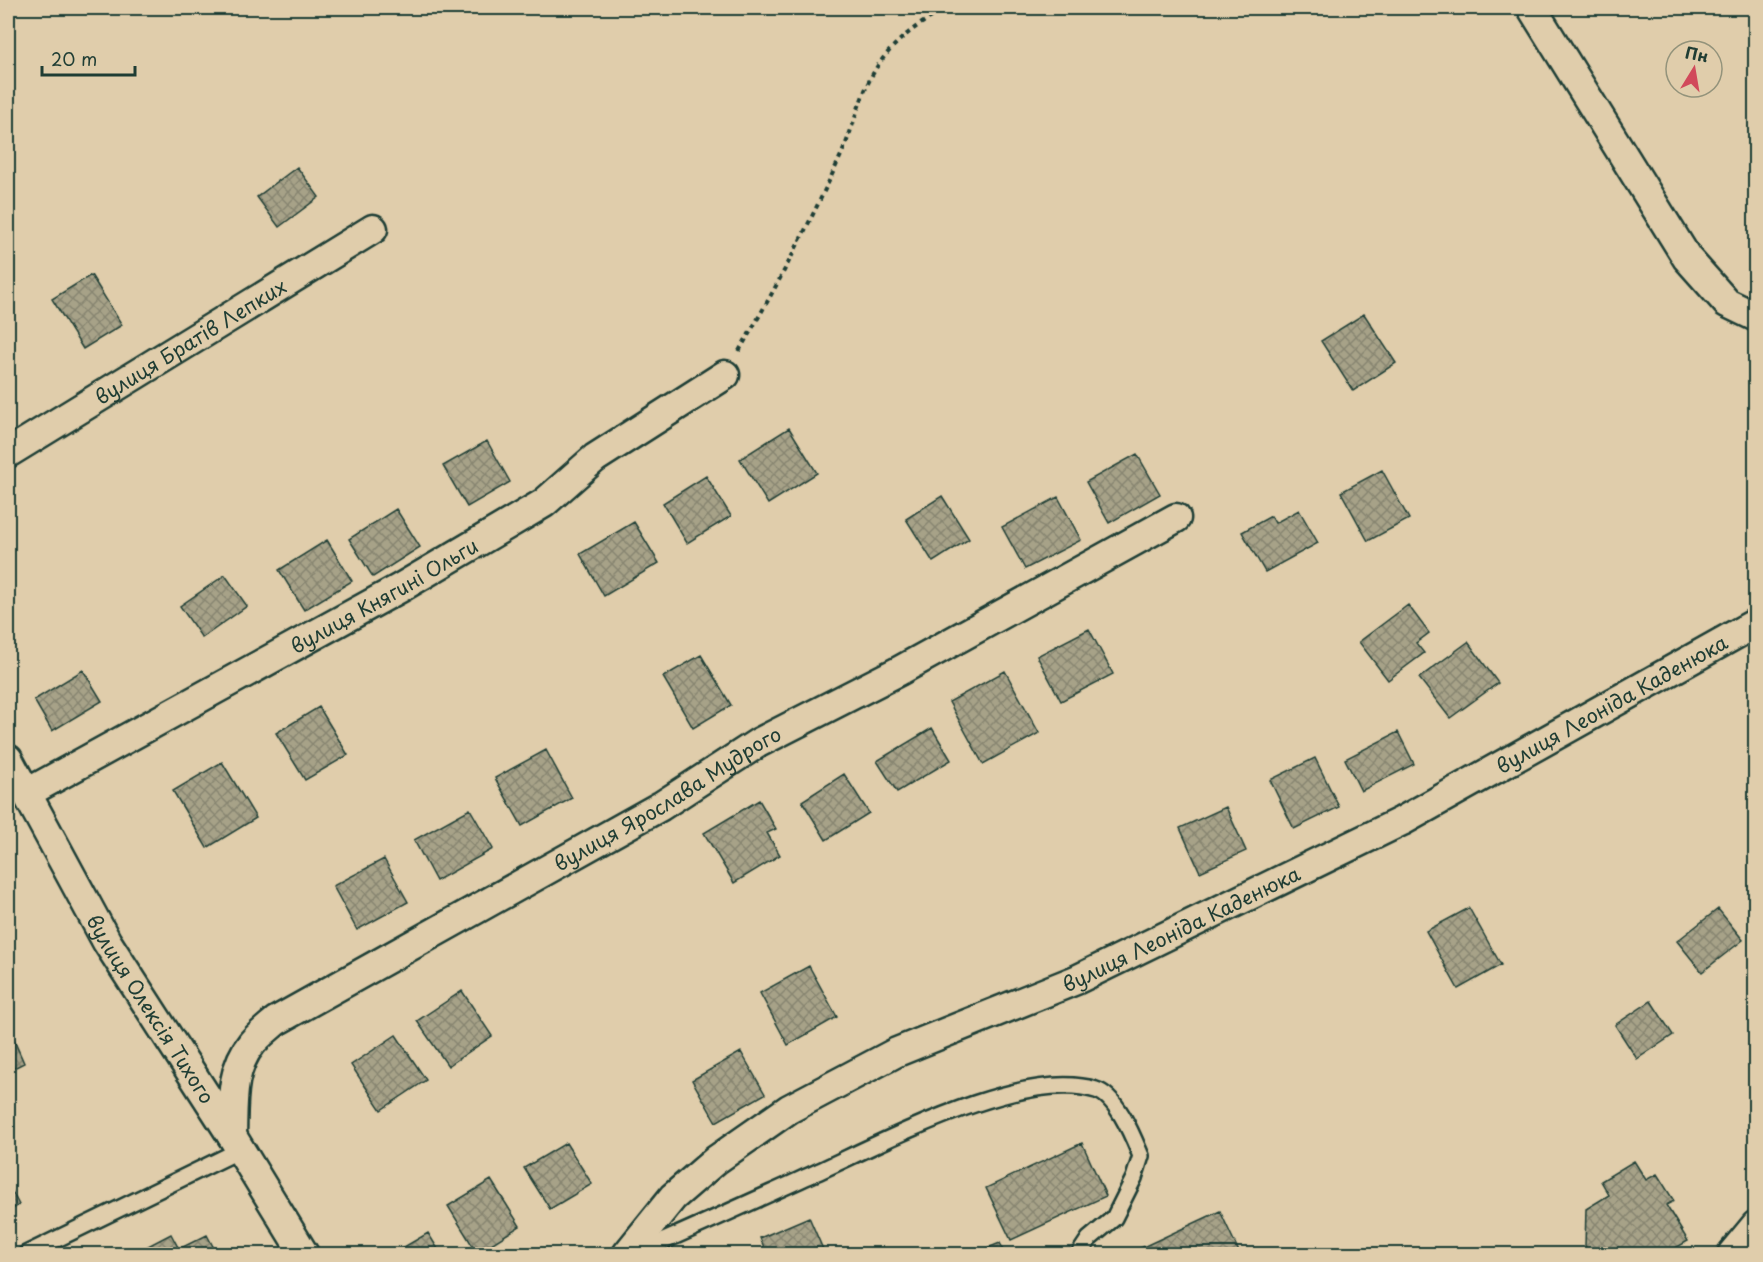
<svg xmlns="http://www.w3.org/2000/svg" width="1763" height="1262" viewBox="0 0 1763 1262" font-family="'Playpen Sans',sans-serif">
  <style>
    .building { fill: url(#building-cross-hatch); stroke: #1f3d34; stroke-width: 1.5 }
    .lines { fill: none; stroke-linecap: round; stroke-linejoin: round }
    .lane-casing { stroke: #1f3d34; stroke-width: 20 }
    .street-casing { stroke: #1f3d34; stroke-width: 33 }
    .path { stroke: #1f3d34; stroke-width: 4; stroke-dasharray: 4.5 4.5; stroke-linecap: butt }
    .lane { stroke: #e0cdab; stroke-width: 15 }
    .street { stroke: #e0cdab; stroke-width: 28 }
    .labels { text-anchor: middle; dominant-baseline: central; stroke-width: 6; stroke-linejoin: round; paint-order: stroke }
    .street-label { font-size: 20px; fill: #1f3d34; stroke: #e0cdab }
  </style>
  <defs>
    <pattern id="building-cross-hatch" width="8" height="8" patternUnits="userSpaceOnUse" patternTransform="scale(1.5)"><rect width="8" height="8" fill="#a7a288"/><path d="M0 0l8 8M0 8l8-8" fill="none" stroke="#878570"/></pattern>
  </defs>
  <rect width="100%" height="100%" fill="#e0cdab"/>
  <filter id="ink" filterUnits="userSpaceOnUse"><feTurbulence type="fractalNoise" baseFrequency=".0167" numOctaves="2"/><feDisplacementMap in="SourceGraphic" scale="12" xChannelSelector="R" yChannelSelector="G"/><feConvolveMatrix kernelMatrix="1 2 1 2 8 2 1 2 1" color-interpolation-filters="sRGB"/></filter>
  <g filter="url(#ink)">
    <path class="building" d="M 297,167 L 319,197 L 279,227 L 257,197 Z
      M 91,275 L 122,325 L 83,349 L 52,299 Z
      M 1364,314 L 1396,363 L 1353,391 L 1321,341 Z
      M 789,428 L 817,473 L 768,504 L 740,459 Z
      M 487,441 L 510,482 L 467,507 L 443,466 Z
      M 1137,454 L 1160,494 L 1109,523 L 1086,482 Z
      M 1382,470 L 1409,519 L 1368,541 L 1341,492 Z
      M 706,476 L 731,516 L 687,543 L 663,503 Z
      M 942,496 L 969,539 L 933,562 L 906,519 Z
      M 1058,497 L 1081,540 L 1025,569 L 1002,527 Z
      M 396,509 L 420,547 L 373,577 L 349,539 Z
      M 1299,510 L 1318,543 L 1265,572 L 1242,532 L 1271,516 L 1275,523 Z
      M 634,522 L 659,563 L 604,596 L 580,554 Z
      M 327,540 L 352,581 L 304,610 L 279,570 Z
      M 225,575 L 247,606 L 202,638 L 180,606 Z
      M 1408,605 L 1429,633 L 1416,643 L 1424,653 L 1388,680 L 1359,642 Z
      M 1089,629 L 1113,674 L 1061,701 L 1037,656 Z
      M 1468,642 L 1498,683 L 1450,718 L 1419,678 Z
      M 701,655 L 731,705 L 693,728 L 663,677 Z
      M 83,670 L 102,701 L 52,731 L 34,700 Z
      M 1005,671 L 1039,733 L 983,764 L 949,702 Z
      M 319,707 L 348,755 L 305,780 L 276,733 Z
      M 932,728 L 951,760 L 897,792 L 877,761 Z
      M 1398,732 L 1414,764 L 1361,791 L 1345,759 Z
      M 546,750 L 572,798 L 522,826 L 495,778 Z
      M 1315,758 L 1339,807 L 1294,829 L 1270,780 Z
      M 222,762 L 256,818 L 207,848 L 173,791 Z
      M 844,774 L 869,813 L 826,840 L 802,801 Z
      M 759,800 L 776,829 L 767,833 L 780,855 L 734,883 L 704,833 Z
      M 1226,807 L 1246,851 L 1200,872 L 1180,828 Z
      M 470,809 L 493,849 L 436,881 L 414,840 Z
      M 384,859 L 408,902 L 357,930 L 333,886 Z
      M 1469,908 L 1501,965 L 1458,989 L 1426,931 Z
      M 1718,909 L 1743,940 L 1702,972 L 1677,941 Z
      M 809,966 L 837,1017 L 788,1045 L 760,993 Z
      M 462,991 L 492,1036 L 448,1066 L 417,1021 Z
      M 1651,1001 L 1673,1035 L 1637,1059 L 1615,1025 Z
      M 10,1031 L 24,1063 L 8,1071 L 8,1033 Z
      M 396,1035 L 426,1080 L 381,1110 L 351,1065 Z
      M 741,1052 L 765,1094 L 716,1122 L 692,1080 Z
      M 566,1143 L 592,1184 L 550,1209 L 524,1168 Z
      M 1082,1143 L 1106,1196 L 1011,1240 L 986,1188 Z
      M 1634,1161 L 1646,1180 L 1657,1174 L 1674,1201 L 1666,1205 L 1688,1241 L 1665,1254 L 1590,1254 L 1585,1246 L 1586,1209 L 1609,1195 L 1601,1181 Z
      M 491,1180 L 520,1226 L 477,1253 L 448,1206 Z
      M 8,1184 L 19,1205 L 8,1212 Z
      M 1220,1211 L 1240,1254 L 1128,1254 Z
      M 809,1217 L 825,1254 L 767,1254 L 760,1238 Z
      M 428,1233 L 441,1254 L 392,1254 Z
      M 171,1234 L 179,1249 L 207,1235 L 217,1254 L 150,1254 L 146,1247 Z
      M 1000,1243 L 1006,1254 L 973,1254 Z"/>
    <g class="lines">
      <defs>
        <path id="lane" d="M 26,1254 L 240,1150
          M 634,1254 C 694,1228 753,1201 813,1174 C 882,1143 1022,1067 1096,1090 C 1117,1096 1133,1137 1141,1156 L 1134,1178 L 1114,1218 L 1089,1239 L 1079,1254"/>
        <g id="street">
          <path d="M 1532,8 L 1687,258 L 1727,303 L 1756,317"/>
          <path id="s1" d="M 8,453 L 373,229"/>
          <path id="s2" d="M 8,759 L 107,942 L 232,1136 L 304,1254"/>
          <path id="s3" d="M 27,793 L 400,588 L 544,503 L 595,458 L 725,375"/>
          <path id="s4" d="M 232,1136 C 233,1104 230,1070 252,1043 C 259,1035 268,1028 276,1021 L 661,806 L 758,743 L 899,671 L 1176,518"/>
          <path id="s5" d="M 627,1254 L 673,1197 L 716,1160 L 789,1109 L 897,1052 L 1076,980 L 1402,821 L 1756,623"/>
          <path d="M 1732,1254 L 1756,1225"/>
        </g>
      </defs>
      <use href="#lane" class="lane-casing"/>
      <use href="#street" class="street-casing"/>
      <path class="path" d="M 739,351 C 777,287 811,221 842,153 C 855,124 862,86 881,61 C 900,36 921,22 948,8"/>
      <use href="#lane" class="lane"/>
      <use href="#street" class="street"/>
    </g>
  </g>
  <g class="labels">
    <g class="street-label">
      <text stroke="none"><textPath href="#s1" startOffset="214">вулиця Братів Лепких</textPath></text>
      <text stroke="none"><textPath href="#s3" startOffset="408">вулиця Княгині Ольги</textPath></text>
      <text stroke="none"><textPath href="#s5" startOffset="1137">вулиця Леоніда Каденюка</textPath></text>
      <text stroke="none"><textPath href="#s4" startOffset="580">вулиця Ярослава Мудрого</textPath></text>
      <text stroke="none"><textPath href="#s5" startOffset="651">вулиця Леоніда Каденюка</textPath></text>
      <text stroke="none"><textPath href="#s2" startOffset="288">вулиця Олексія Тихого</textPath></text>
    </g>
  </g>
  <rect width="1763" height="1262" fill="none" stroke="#e0cdab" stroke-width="30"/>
  <rect x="15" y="15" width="1733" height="1232" fill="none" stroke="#1f3d34" stroke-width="2" filter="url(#ink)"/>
  <g transform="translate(1694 69) rotate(11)"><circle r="28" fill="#e0cdab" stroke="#93937b" stroke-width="1.5"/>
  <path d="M0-4.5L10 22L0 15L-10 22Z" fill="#d1495b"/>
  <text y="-9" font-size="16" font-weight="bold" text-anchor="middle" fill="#1f3d34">Пн</text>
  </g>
  <path d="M42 66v9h93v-9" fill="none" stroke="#1f3d34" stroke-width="3"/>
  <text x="51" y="66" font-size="18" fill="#1f3d34" stroke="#e0cdab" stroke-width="4.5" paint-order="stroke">20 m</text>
</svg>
